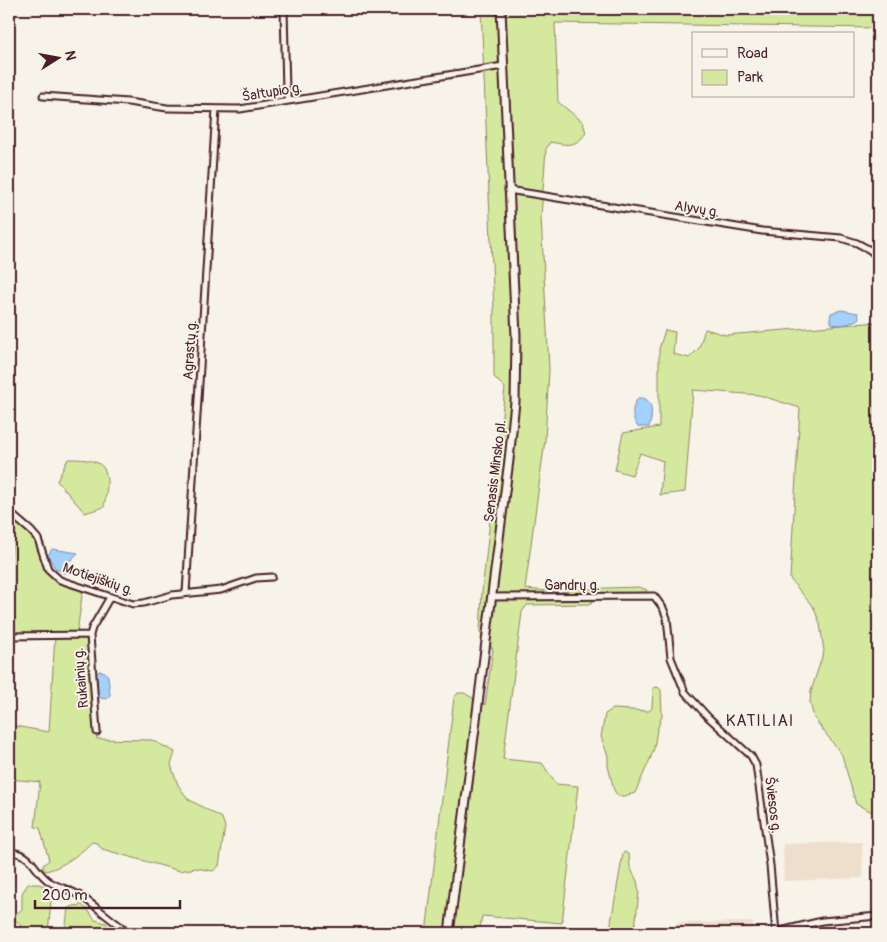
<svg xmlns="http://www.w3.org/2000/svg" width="887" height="942" viewBox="0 0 887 942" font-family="Pangolin,sans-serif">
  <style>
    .built { fill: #eedfcc }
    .green { fill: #d4e99d; stroke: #8f8464 }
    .water { fill: #a3d1fe; stroke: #7f8aaa }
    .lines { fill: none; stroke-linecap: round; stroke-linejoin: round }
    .street-casing { stroke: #4a1f2b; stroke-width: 9 }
    .secondary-casing { stroke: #4a1f2b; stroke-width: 11 }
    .street { stroke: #f7f3e8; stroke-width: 5 }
    .secondary { stroke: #f7f3e8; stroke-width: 7 }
    .labels { text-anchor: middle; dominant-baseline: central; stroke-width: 4; stroke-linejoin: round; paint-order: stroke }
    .street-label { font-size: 14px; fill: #4a1f2b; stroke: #f7f3e8 }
    .quarter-label { font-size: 16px; letter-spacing: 1px; fill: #4a1f2b; stroke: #f7f3e8 }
  </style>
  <rect width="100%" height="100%" fill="#f7f3e8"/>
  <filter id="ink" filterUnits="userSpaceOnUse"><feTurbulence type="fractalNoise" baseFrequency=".02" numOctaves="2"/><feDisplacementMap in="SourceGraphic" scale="10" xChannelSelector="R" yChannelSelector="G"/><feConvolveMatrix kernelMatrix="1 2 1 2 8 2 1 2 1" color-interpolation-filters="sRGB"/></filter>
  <g filter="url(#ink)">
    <path class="built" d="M 862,842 L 863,878 L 784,881 L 783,844 Z
      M 753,922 L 753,933 L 676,933 L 676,923 Z"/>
    <path class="green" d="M 481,9 L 878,9 L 878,28 L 555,23 L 558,102 L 583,122 L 586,133 C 575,148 567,145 550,142 L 546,149 L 541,217 L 549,369 L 545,440 L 525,589 L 560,592 L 578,589 L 639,587 L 647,590 L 645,593 L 602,595 L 589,604 L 527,605 L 522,612 L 503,759 L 542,763 L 556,784 L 578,786 L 562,923 L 482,916 L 479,933 L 426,933 L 454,698 L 458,693 L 464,693 L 485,705 L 493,649 L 480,633 L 482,592 L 505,388 L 494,377 L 494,310 Z
      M 878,322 L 878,815 L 856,804 L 842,755 L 814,718 L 810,702 L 811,691 L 824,651 L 820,624 L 814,608 L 790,579 L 800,408 L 759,395 L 693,390 L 685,492 L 660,495 L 663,461 L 640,453 L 632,475 L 615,470 L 623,433 L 659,427 L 659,349 L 665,330 L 675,332 L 673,354 L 689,358 L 699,348 L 705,329 L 726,335 Z
      M 68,459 C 76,459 87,459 95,462 C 113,467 106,494 104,507 L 85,513 L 57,481 Z
      M 16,521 L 34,535 L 48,572 C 57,583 70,585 83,589 L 77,633 L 9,636 L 9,567 Z
      M 55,636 L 87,636 L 97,739 L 152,740 L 175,752 L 171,765 L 178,785 L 188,799 L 222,818 L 225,827 L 219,866 L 213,871 L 196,868 L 180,871 L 102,849 L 97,843 L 92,842 C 81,853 59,870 44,871 L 43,865 L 49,860 L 40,828 L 35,827 L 40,782 L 9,779 L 9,725 L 49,732 Z
      M 658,687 L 661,690 L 662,716 L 657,730 L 654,748 L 651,757 L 635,793 L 624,796 L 618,796 L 614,790 L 608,766 L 608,756 L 601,737 L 605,714 L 613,709 L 649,711 L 652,708 L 653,688 Z
      M 625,852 L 629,855 L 630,867 L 637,881 L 639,891 L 635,929 L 631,932 L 612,932 L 610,928 L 623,853 Z
      M 28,884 L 39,884 L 47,887 L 51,901 L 48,933 L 23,933 L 20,924 L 12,918 L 22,909 L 22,893 Z
      M 82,905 L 88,910 L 95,920 L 106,923 L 110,929 L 110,933 L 65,933 L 68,908 L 73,906 Z"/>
    <path class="water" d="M 841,310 L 858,313 L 859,318 C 852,324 841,326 832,324 L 830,319 L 831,313 Z
      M 638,398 C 654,396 653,416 649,427 L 638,427 C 631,417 631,408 638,398 Z
      M 52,549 L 78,553 L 71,560 L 64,563 L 68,568 L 69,572 L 64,573 L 55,568 L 48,555 Z
      M 99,671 L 105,672 L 108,676 L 110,695 L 107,699 L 100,698 L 97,692 L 96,674 Z"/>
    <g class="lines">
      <defs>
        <path id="street" d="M 284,9 L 286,91 L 289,100
          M 43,96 L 128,102 L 167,108 L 240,109 L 503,66
          M 508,190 L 762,231 L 841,238 L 857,243 L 870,250 L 878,257
          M 9,512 L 31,531 L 38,539 L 48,569 L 60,580 L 133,604 L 144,603 L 172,595 L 221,590 L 256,578 L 272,577
          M 186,593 L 216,109
          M 491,597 L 654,596 L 663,608 L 667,618 L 671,658 L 685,692 L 708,717 L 751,756 L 756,765 L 770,865 L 776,933
          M 9,636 L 90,635
          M 97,732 L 90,635 L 92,628 L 110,597
          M 9,852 C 34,853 33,871 50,882 C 60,888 72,890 82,897 C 99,908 113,923 131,933
          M 776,932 L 822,921 L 878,916"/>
        <path id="secondary" d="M 449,933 L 509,460 L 515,402 L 516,336 L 501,9"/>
      </defs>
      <use href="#street" class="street-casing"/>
      <use href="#secondary" class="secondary-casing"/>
      <use href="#street" class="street"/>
      <use href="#secondary" class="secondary"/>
    </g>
  </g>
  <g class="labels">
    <g class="street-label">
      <text transform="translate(272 92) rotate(-9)">Šaltupio g.</text>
      <text transform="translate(697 209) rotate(9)">Alyvų g.</text>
      <text transform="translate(190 350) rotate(-86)">Agrastų g.</text>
      <text transform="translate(495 471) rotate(-83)">Senasis Minsko pl.</text>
      <text transform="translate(98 579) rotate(19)">Motiejiškių g.</text>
      <text x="572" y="585">Gandrų g.</text>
      <text transform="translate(81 678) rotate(-95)">Rukainių g.</text>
      <text transform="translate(773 805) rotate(83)">Šviesos g.</text>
    </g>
    <g class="quarter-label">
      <text x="760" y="721">KATILIAI</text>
    </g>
  </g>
  <rect width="887" height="942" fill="none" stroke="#f7f3e8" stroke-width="30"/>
  <rect x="15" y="15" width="857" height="912" fill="none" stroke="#4a1f2b" stroke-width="2" filter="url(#ink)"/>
  <rect x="692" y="32" width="162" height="65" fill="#f7f3e8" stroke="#b29e9c"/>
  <rect x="702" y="49" width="25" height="8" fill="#f7f3e8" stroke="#b29e9c"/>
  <text x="737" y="58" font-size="15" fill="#4a1f2b">Road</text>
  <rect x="702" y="70" width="25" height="15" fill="#d4e99d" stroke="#b29e9c"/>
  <text x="737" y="82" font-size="15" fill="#4a1f2b">Park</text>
  <g transform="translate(58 58) rotate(79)" stroke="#f7f3e8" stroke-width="4" paint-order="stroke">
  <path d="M0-4L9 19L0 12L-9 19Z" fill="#4a1f2b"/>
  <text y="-8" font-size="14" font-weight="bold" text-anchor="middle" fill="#4a1f2b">N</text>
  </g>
  <path d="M35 900v8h145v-8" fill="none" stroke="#4a1f2b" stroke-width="2.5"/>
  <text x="42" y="900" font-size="15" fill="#4a1f2b" stroke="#f7f3e8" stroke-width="4" paint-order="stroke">200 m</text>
</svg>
